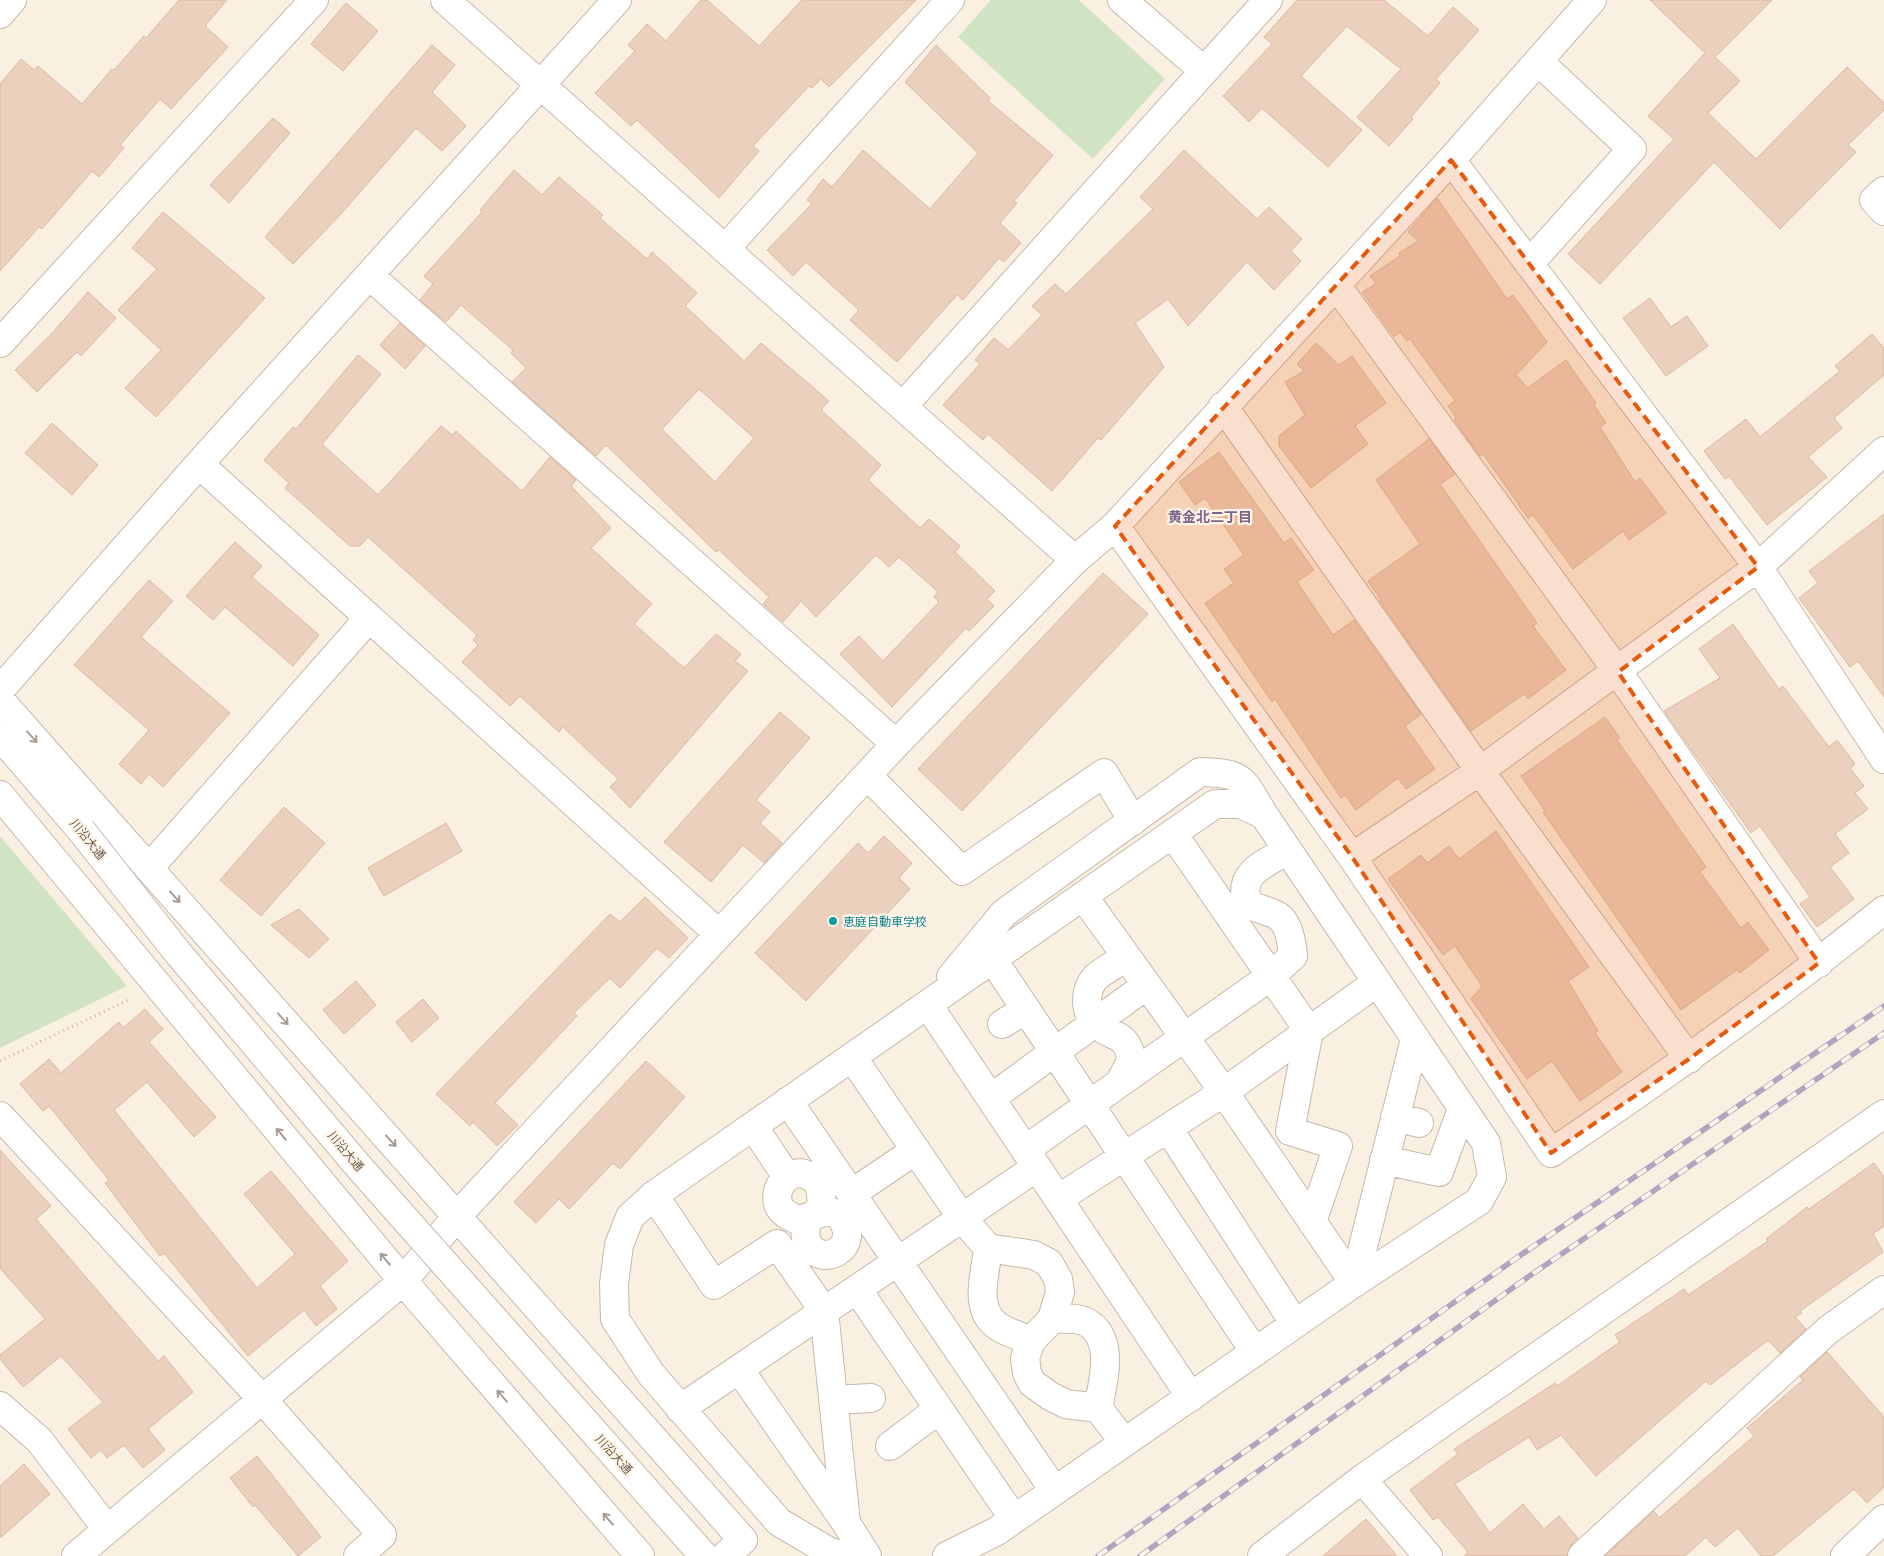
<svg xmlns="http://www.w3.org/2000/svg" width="1884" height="1556" viewBox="0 0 1884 1556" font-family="Montserrat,'Noto Sans JP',sans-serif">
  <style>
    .green { fill: #d0e4c3 }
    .building { fill: #ebd0bd; stroke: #dbb8a0; fill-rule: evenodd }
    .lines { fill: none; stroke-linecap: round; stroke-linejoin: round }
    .minor-casing { stroke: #c8b8ab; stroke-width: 30 }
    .path { stroke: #cfb4a1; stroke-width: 3; stroke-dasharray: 1 4; stroke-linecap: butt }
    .minor { stroke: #fff; stroke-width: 28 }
    .rail-casing { stroke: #b3a3c0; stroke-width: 5.5 }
    .rail { stroke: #fcf5e7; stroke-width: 4; stroke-dasharray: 11; stroke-linecap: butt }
    .minor-bridge-casing { stroke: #c8b8ab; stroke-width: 30; stroke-linecap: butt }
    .minor-bridge { stroke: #fff; stroke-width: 28 }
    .oneway { stroke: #a79b94 }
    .marked { fill: #e8590c; fill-opacity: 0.2; stroke: #e8590c; stroke-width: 4; stroke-dasharray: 10 6; stroke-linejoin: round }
    .culture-dot { fill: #0f9aa8; stroke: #fcf5e7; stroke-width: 2 }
    .labels { text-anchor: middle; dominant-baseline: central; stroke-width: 4.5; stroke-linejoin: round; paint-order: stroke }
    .street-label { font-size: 12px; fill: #6d584c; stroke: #fcf5e7 }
    .culture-label { font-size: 12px; fill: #0d838f; stroke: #fcf5e7; text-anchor: start }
    .neighbourhood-label { font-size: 14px; font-weight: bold; fill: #7d648a; stroke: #fcf5e7 }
  </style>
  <rect width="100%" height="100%" fill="#f9f0e2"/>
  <path class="green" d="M 991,0 L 1079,0 L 1165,79 L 1093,159 L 958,37 Z
    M 0,836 L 127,986 L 0,1048 Z"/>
  <path class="building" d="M 179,0 L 227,0 L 205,26 L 228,47 L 171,109 L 160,99 L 120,145 L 124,148 L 99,177 L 92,171 L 42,229 L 39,227 L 0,271 L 0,84 L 21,59 L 34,70 L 38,66 L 82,104 L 112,69 L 114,70 L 144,36 L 146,38 Z
    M 701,0 L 707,0 L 759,46 L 802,0 L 916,0 L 829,87 L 821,79 L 812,88 L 809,86 L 753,146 L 759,151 L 719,198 L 637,120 L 631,126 L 595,93 L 635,51 L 628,45 L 647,24 L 666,41 Z
    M 1297,0 L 1384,0 L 1428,36 L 1453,7 L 1479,30 L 1436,79 L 1440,83 L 1411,117 L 1413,119 L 1389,146 L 1357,117 L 1401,69 L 1347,26 L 1301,76 L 1362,130 L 1328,167 L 1262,108 L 1249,122 L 1223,96 L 1272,44 L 1264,37 Z
    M 1650,0 L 1772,0 L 1715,57 L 1740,81 L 1708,113 L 1756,159 L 1847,67 L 1884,103 L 1884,110 L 1848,145 L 1856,152 L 1780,229 L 1714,162 L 1600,284 L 1568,254 L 1674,139 L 1648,116 L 1705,53 Z
    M 346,3 L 378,31 L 343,71 L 311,44 Z
    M 432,45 L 455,65 L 432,92 L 466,126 L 442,151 L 416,128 L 341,214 L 293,264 L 265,237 Z
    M 936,45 L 990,98 L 988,101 L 1053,155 L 1014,201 L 1017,203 L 1000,223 L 1021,243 L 1004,262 L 999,258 L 963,300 L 957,295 L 897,362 L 850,320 L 859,310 L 806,262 L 793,276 L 767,250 L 812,204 L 807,200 L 823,179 L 832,187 L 863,150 L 930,209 L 978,153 L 905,82 Z
    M 273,118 L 290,133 L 229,203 L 210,185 Z
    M 1184,150 L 1257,219 L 1269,207 L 1302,239 L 1291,251 L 1301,261 L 1274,290 L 1247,262 L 1188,326 L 1168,299 L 1135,323 L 1164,367 L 1101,440 L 1098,438 L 1052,491 L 988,434 L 983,440 L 943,405 L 980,364 L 975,360 L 994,338 L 1008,350 L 1042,315 L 1032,306 L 1055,284 L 1066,294 L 1153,209 L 1140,197 Z
    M 514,170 L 542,195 L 559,177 L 603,215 L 600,218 L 647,259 L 652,252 L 697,293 L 685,306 L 744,361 L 761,343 L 829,401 L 821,410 L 881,465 L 868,480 L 920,528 L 929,519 L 960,546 L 955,552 L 995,591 L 987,599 L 994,606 L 969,631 L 966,628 L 892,707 L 840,654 L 859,636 L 883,661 L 939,602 L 934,597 L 938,592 L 899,557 L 889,567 L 876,555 L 816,617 L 801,601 L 783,622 L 763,604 L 769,597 L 719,550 L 716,552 L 606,445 L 596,456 L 512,382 L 526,368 L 511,353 L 513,350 L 461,305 L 446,322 L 420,300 L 433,284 L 424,276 L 482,212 L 480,210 ZM 699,389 L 754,438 L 715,482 L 662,429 Z
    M 1437,198 L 1507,299 L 1513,295 L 1547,342 L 1516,375 L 1528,388 L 1566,360 L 1596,403 L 1594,405 L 1606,423 L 1600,427 L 1635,482 L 1640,478 L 1666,513 L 1629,540 L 1623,531 L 1573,569 L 1533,515 L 1528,518 L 1483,454 L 1480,456 L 1454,420 L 1456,418 L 1448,406 L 1455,401 L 1410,339 L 1407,341 L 1400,332 L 1394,337 L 1362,292 L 1376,284 L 1370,276 L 1400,256 L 1399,253 L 1418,241 L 1408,232 Z
    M 163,212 L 265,298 L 156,417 L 125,388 L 161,350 L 118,310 L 157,269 L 132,248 Z
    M 88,292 L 116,318 L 81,356 L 77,352 L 37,392 L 15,370 L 54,331 Z
    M 1650,298 L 1671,327 L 1687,316 L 1708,346 L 1666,376 L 1623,318 Z
    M 400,323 L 425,346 L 405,369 L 380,345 Z
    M 1872,334 L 1884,348 L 1884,375 L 1834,418 L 1842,428 L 1808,457 L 1827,477 L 1767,525 L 1729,476 L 1725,479 L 1704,451 L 1746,419 L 1760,437 L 1840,371 L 1835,366 Z
    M 1316,343 L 1339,365 L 1352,356 L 1386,403 L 1355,426 L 1368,444 L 1311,488 L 1279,446 L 1279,436 L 1305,415 L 1285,382 L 1304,371 L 1297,364 Z
    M 358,355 L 381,374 L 322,444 L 378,495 L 441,426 L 452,435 L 456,431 L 522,491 L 550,457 L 576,480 L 571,486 L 611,528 L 591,548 L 652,604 L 634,624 L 684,668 L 716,634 L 741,654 L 735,661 L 748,671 L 630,808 L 610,787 L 618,779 L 563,727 L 559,732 L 520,696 L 510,706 L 462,662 L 478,645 L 473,640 L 477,635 L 368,537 L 360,546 L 350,546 L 285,488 L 289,483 L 264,460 L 293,427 L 296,429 Z
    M 52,423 L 98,465 L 72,495 L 25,453 Z
    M 1429,439 L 1455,474 L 1440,484 L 1537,623 L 1533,626 L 1566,670 L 1528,699 L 1524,694 L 1471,731 L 1380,601 L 1381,600 L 1368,581 L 1420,544 L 1376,480 Z
    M 1219,452 L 1284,543 L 1291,538 L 1314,570 L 1297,582 L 1333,635 L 1354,620 L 1421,714 L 1405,726 L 1435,769 L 1406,789 L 1398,778 L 1356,810 L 1345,795 L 1341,798 L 1275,699 L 1272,702 L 1205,603 L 1234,583 L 1224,569 L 1244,555 L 1205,498 L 1195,505 L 1179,482 Z
    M 1884,514 L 1884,697 L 1858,661 L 1850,667 L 1799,598 L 1818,583 L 1809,571 Z
    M 235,542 L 262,566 L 252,577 L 319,635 L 293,666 L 225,607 L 213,620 L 186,596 Z
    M 1103,573 L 1148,614 L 962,811 L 918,769 Z
    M 149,580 L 173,601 L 141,637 L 230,713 L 163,787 L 149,774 L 141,784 L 119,764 L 149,730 L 74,665 Z
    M 1733,624 L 1779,689 L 1783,686 L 1829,747 L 1837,740 L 1855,764 L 1850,768 L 1864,786 L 1855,793 L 1868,809 L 1835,834 L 1849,853 L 1830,867 L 1854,899 L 1817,927 L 1800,904 L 1810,897 L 1760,826 L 1751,833 L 1664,711 L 1720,678 L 1699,649 Z
    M 780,712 L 810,738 L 756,800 L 770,812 L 760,823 L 782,843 L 764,863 L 743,845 L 711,882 L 664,842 Z
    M 1605,717 L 1620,738 L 1617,740 L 1706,867 L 1700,872 L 1741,928 L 1748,922 L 1769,950 L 1740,973 L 1737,970 L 1681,1010 L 1543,812 L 1545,811 L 1521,776 Z
    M 284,807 L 325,843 L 261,916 L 220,880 Z
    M 446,823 L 462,851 L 384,896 L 368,868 Z
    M 1496,831 L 1589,967 L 1568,981 L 1598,1031 L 1595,1033 L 1622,1072 L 1580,1101 L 1552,1061 L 1527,1079 L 1471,999 L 1482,986 L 1455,946 L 1443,955 L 1388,879 L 1421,855 L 1427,863 L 1449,846 L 1459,859 Z
    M 884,836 L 912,863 L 899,878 L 910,889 L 806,1001 L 755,953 L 858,843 L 868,853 Z
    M 645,897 L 688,938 L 669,958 L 657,948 L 620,988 L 610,978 L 574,1013 L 577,1016 L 495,1103 L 518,1125 L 497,1146 L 473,1122 L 470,1126 L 436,1094 L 610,914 L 620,922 Z
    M 299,909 L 329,939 L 309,958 L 271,925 Z
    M 356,981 L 376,1005 L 344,1034 L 323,1010 Z
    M 423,999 L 439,1018 L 412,1042 L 396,1022 Z
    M 145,1009 L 163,1029 L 149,1042 L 216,1117 L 194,1137 L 147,1082 L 114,1110 L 257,1288 L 295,1254 L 244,1194 L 271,1171 L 348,1261 L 320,1286 L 337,1309 L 316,1326 L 304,1310 L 248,1356 L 164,1253 L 160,1256 L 105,1183 L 109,1180 L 49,1106 L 43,1111 L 20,1084 L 49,1059 L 61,1073 L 119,1022 L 123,1028 Z
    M 646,1061 L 685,1097 L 620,1169 L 613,1163 L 569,1209 L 559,1199 L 536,1223 L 514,1202 Z
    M 0,1150 L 51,1206 L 36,1219 L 158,1361 L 164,1356 L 193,1392 L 148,1429 L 165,1450 L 143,1468 L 124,1445 L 107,1458 L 101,1450 L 91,1458 L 68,1429 L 103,1402 L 61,1356 L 23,1387 L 0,1359 L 0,1355 L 45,1319 L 0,1268 Z
    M 1874,1163 L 1884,1177 L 1884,1226 L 1873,1234 L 1883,1252 L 1800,1311 L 1802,1313 L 1795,1317 L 1806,1329 L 1780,1353 L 1768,1340 L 1710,1385 L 1706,1381 L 1596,1476 L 1561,1435 L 1537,1450 L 1529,1437 L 1455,1484 L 1490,1533 L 1523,1504 L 1544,1529 L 1559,1516 L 1578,1538 L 1571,1545 L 1567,1556 L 1464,1556 L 1468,1552 L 1438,1517 L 1433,1520 L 1410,1490 L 1458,1454 L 1454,1449 L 1555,1383 L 1557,1386 L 1620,1342 L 1615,1335 L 1684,1289 L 1688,1295 L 1768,1241 L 1766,1239 L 1807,1207 L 1809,1209 Z
    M 1827,1352 L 1884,1417 L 1884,1487 L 1867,1503 L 1854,1489 L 1773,1556 L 1761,1556 L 1738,1528 L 1715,1547 L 1706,1537 L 1685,1556 L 1605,1556 L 1654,1511 L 1659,1518 L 1754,1436 L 1747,1428 L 1803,1380 L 1800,1377 Z
    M 257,1456 L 321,1537 L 298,1556 L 255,1505 L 253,1507 L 230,1478 Z
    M 24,1464 L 50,1494 L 0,1538 L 0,1486 Z
    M 1366,1519 L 1397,1556 L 1323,1556 Z"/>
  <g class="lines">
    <defs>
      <path id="minor" d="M 445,0 L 1075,560
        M 1122,0 L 1204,71
        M 0,14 L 12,0
        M 1451,160 L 1758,567 L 1884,759
        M 1884,191 L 1874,200 L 1884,211
        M 725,249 L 950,0
        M 1529,264 L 1632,149 L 1538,61
        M 369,275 L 896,744
        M 1336,285 L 1618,672 L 1819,963
        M 0,343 L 314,0
        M 903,406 L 1268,0
        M 1223,406 L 1480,771 L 1689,1059
        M 199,464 L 719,934
        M 1115,526 L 1352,857 L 1551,1153 C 1665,1076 1777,997 1884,910
        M 0,690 L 199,464 L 617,0
        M 0,700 L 743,1540 L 725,1556
        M 0,736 L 81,830
        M 867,775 L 962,871 L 1104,773 L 1133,821
        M 0,795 L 403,1281 L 640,1556
        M 1173,834 L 1309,1031 L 1290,1131 L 1338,1146 L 1312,1222
        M 1352,857 L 1480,771 L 1758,567 L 1884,451
        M 149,868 L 369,618
        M 1083,896 L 1224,1092 L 1354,1283
        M 993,960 L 1255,1352
        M 951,977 L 1004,913 L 1200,772 C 1245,773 1242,779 1264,815
        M 928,1005 L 1191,1397
        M 1002,1024 L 1026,1009
        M 852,1057 L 962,1218 L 988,1248 L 1034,1255 L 1049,1263 L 1058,1279 L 1060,1292 L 1052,1319 L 1031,1341 L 1025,1358 L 1027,1373 L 1032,1383 L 1050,1396 L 1066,1404 L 1098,1408 L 1124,1442
        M 1120,1082 L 1132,1059 C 1124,1029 1114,1041 1096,1023 C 1084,1011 1084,990 1096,977 C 1104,970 1116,964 1125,958
        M 991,1098 L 1147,985
        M 788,1101 L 1054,1490
        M 0,1116 L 262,1399 L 382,1535 L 358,1556
        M 1395,1117 L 1419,1123
        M 753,1126 L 787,1177
        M 1168,1128 L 1295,1324
        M 1025,1150 L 1271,976 L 1293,956 C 1292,944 1289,923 1278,916 C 1270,911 1257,909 1248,904 C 1236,873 1265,864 1288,850
        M 1384,1160 L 1439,1172 L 1462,1109
        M 851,1194 L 916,1150
        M 654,1195 L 714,1285 L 777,1244 L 824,1311 L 846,1523
        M 1058,1199 L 1224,1092 L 1376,983
        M 808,1218 C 794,1261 842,1265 847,1237 C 848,1232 846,1227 844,1222 C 831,1200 812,1221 796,1219 C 792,1218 788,1215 785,1213 C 763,1198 791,1152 820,1185 L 822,1205 L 816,1213
        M 988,1248 C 986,1273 972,1310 999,1327 C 1008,1333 1021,1336 1031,1341
        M 1354,1283 L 1415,1039
        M 857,1289 L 1014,1519
        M 1052,1319 C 1062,1319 1077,1317 1086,1322 C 1116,1338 1103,1383 1098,1408
        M 739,1369 L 846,1523 L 867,1556
        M 834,1400 L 871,1398
        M 0,1406 L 39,1440 L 107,1529
        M 680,1409 L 1037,1167
        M 890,1446 L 939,1409
        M 1362,1479 L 1428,1556
        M 76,1556 L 403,1281 L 457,1216 L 896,744 L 1075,560 L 1115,526 L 1451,160 L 1592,0
        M 844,1556 L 828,1551 L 779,1522 L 651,1374 L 615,1319 L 614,1284 L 619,1245 L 630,1217 L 654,1195 L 1215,804 L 1241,804 L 1264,815 L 1486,1143 L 1492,1177 L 1479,1201 L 1354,1283 L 997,1531 L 947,1556
        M 1262,1556 L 1362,1479 L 1884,1114
        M 1582,1556 L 1828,1330 L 1884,1290
        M 1845,1556 L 1884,1519"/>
    </defs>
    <use href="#minor" class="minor-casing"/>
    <path class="path" d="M 0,1061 L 130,999"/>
    <use href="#minor" class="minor"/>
    <defs>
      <path id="rail" d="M 1098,1556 L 1515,1259 L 1884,1006
        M 1140,1556 L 1528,1277 L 1884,1033"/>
    </defs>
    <use href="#rail" class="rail-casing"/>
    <use href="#rail" class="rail"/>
    <defs>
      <path id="minor-bridge" d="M 81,830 L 178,953 L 359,1167 L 704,1556"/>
    </defs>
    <use href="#minor-bridge" class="minor-bridge-casing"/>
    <use href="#minor-bridge" class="minor-bridge"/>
  </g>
  <defs><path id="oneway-shaft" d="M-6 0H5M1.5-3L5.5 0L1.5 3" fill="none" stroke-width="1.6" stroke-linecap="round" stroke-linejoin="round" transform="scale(1.25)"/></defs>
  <g class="oneway">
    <use href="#oneway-shaft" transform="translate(32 737) rotate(48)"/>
    <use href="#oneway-shaft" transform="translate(175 897) rotate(48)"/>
    <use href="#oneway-shaft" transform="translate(283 1019) rotate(48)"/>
    <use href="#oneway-shaft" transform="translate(281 1134) rotate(-130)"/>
    <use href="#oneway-shaft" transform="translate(391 1141) rotate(48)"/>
    <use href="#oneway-shaft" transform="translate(385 1259) rotate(-130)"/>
    <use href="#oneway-shaft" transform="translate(502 1396) rotate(-131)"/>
    <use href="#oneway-shaft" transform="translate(608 1519) rotate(-131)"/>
  </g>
  <path class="marked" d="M 1451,160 L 1758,567 L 1618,672 L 1819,963 L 1689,1059 L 1551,1153 L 1352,857 L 1115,526 Z"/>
  <circle class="culture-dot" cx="833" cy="921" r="5"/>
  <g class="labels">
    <g class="street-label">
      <text transform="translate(88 839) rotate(51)">川沿大通</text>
      <text transform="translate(346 1151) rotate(50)">川沿大通</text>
      <text transform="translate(614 1454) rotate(48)">川沿大通</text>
    </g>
    <g class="culture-label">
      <text x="843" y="921">恵庭自動車学校</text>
    </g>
    <g class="neighbourhood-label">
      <text x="1210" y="517">黄金北二丁目</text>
    </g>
  </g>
</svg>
